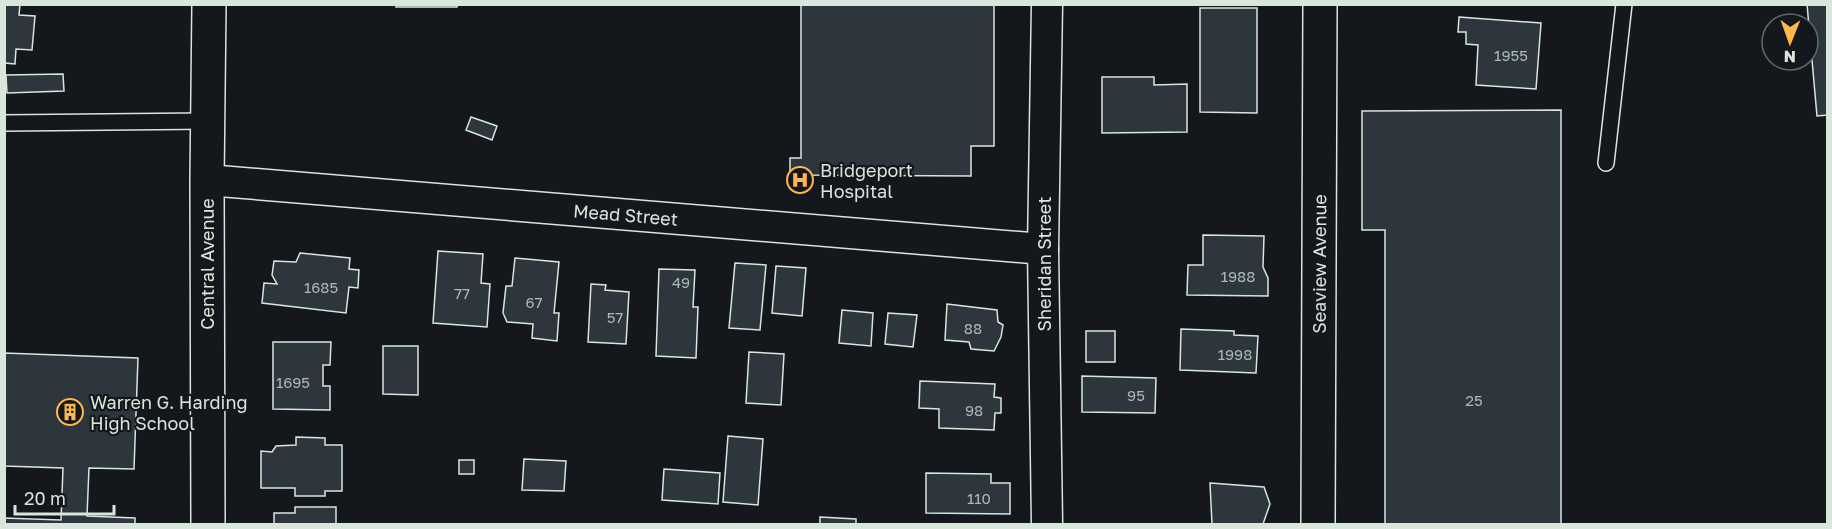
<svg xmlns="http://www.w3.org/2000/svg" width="1832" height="529" viewBox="0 0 1832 529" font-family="'Golos Text',sans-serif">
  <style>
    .building { fill: #2c363c; stroke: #d8e6dc; stroke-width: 1.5 }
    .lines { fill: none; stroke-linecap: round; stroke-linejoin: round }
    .lane-casing { stroke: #d8e6dc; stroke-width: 18 }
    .street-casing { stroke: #d8e6dc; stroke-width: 33 }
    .secondary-casing { stroke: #d8e6dc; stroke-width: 36 }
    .lane { stroke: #14181c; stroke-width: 15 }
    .street { stroke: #14181c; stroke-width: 30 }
    .secondary { stroke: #14181c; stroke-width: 33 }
    .labels { text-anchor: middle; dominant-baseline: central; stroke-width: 4.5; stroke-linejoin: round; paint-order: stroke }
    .number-label { font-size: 15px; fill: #adbab4 }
    .poi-label { font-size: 18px; fill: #d8e6dc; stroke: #14181c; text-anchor: start }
    .street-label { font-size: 18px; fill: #d8e6dc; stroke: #14181c }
  </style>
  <rect width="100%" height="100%" fill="#14181c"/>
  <path class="building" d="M 4,4 L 20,4 L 19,15 L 35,16 L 32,50 L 16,49 L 15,64 L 4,63 Z
    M 457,4 L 457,7 L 396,7 L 396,4 Z
    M 801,4 L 994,4 L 994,146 L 971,146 L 971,176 L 801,175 L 801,170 L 790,171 L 790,158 L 801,158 Z
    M 1807,4 L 1828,4 L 1828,115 L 1817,116 Z
    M 1200,8 L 1257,8 L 1257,113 L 1200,112 Z
    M 1459,17 L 1541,23 L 1536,89 L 1476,85 L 1478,45 L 1466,44 L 1466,32 L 1458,32 Z
    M 63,74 L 64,91 L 7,93 L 6,75 Z
    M 1102,77 L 1154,77 L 1154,85 L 1187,84 L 1187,132 L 1102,133 Z
    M 1561,110 L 1561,524 L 1385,524 L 1385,230 L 1362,230 L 1362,111 Z
    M 471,117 L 497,126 L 492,140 L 466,130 Z
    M 1203,235 L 1264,236 L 1263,267 L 1268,278 L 1268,296 L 1187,295 L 1188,265 L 1203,265 Z
    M 438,251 L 483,254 L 481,283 L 490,284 L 487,327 L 433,323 Z
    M 300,253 L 350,258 L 349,269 L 359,270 L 358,288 L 349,287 L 346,313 L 262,303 L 264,283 L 277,284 L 272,275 L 274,261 L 296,262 Z
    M 515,258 L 559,262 L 554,313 L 559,313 L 557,341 L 532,338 L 533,324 L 507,322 L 503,313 L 506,286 L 512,286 Z
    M 735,263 L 766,265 L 760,330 L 729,328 Z
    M 776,266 L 806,268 L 802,316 L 772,313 Z
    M 659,269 L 695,270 L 693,307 L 698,307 L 696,358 L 656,356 Z
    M 591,284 L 606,285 L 605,290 L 629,292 L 626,344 L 588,342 Z
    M 947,304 L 997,310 L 998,322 L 1003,325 L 1001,337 L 994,351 L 971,349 L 969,342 L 945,340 Z
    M 842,310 L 873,313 L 871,346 L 839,343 Z
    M 888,313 L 917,315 L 913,347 L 885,344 Z
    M 1181,329 L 1234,331 L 1234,335 L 1258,336 L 1256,373 L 1180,370 Z
    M 1086,331 L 1115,331 L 1115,362 L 1086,362 Z
    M 273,342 L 331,342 L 330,365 L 323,365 L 323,386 L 330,386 L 330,410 L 273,409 Z
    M 383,346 L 418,346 L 418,395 L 383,394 Z
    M 749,352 L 784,354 L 781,405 L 746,403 Z
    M 4,353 L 138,358 L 134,469 L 89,468 L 87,516 L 135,518 L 135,524 L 4,524 L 4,518 L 61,520 L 63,468 L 4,466 Z
    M 1082,376 L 1156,378 L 1155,413 L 1082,412 Z
    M 920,381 L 995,384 L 994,397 L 1001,398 L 1001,413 L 995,413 L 994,430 L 939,428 L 939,409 L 919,408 Z
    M 728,436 L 763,439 L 758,505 L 723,502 Z
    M 296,437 L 325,438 L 325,445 L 342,445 L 342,491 L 325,491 L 325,496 L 295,496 L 295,488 L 261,488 L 261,451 L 272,452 L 276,446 L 296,445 Z
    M 524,459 L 566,461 L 564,491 L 522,490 Z
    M 459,460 L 474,460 L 474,474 L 459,474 Z
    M 664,469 L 720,473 L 718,504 L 662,500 Z
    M 926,473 L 991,474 L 991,483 L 1010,483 L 1010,514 L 926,513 Z
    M 1210,483 L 1264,487 L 1270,504 L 1263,524 L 1212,524 Z
    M 295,507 L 336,507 L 336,524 L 274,524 L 274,513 L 295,513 Z
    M 820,517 L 856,519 L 856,524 L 820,524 Z"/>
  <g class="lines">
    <defs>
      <path id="lane" d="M 4,123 L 208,121
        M 1606,163 L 1624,4"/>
      <g id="street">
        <path id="s1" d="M 207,180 L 1043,249"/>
        <path d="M 1047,524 L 1043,249 L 1047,4"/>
      </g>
      <g id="secondary">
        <path d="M 208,524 L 207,180 L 209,4"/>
        <path id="s2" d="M 1318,524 L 1320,4"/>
      </g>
    </defs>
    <use href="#lane" class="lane-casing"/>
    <use href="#street" class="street-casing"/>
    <use href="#secondary" class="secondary-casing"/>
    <use href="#lane" class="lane"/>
    <use href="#street" class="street"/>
    <use href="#secondary" class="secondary"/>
  </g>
  <defs>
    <symbol id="hospital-ring" viewBox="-11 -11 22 22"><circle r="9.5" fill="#14181c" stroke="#ffb74d" stroke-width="1.5"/><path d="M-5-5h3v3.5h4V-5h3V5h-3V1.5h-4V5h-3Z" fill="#ffb74d"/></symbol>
    <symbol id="building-ring" viewBox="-11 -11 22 22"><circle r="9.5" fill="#14181c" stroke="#ffb74d" stroke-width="1.5"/><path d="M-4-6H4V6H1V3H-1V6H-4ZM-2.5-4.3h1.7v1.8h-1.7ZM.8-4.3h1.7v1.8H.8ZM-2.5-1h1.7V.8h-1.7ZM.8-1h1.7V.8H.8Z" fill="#ffb74d"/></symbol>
  </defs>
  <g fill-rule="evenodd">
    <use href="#hospital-ring" x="785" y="165" width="30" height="30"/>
    <use href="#building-ring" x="55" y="397" width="30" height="30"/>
  </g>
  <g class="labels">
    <g class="number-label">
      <text x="1511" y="55">1955</text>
      <text x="1238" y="276">1988</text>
      <text x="681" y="282">49</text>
      <text x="321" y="287">1685</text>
      <text x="462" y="293">77</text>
      <text x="534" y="302">67</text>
      <text x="615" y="317">57</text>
      <text x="973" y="328">88</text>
      <text x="1235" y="354">1998</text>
      <text x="293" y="382">1695</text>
      <text x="1136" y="395">95</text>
      <text x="1474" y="400">25</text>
      <text x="974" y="410">98</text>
      <text x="979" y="498">110</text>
    </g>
    <g class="poi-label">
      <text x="820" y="170">Bridgeport<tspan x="820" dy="21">Hospital</tspan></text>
      <text x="90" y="402">Warren G. Harding<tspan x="90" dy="21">High School</tspan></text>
    </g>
    <g class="street-label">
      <text stroke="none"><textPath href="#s1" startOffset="420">Mead Street</textPath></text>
      <text transform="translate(207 264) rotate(-90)">Central Avenue</text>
      <text transform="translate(1044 264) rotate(-90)">Sheridan Street</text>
      <text stroke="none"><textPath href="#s2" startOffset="260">Seaview Avenue</textPath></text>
    </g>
  </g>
  <rect width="1832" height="529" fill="none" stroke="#d8e6dc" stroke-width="12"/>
  <g transform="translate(1790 42) rotate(181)"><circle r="28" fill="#14181c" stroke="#626a69" stroke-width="1.5"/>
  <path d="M0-4.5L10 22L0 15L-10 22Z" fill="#ffb74d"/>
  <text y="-9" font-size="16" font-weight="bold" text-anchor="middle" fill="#d8e6dc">N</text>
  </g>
  <path d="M15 505v9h99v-9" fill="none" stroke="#d8e6dc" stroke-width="3"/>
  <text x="24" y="505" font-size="18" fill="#d8e6dc" stroke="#14181c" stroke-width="4.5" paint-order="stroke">20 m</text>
</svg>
